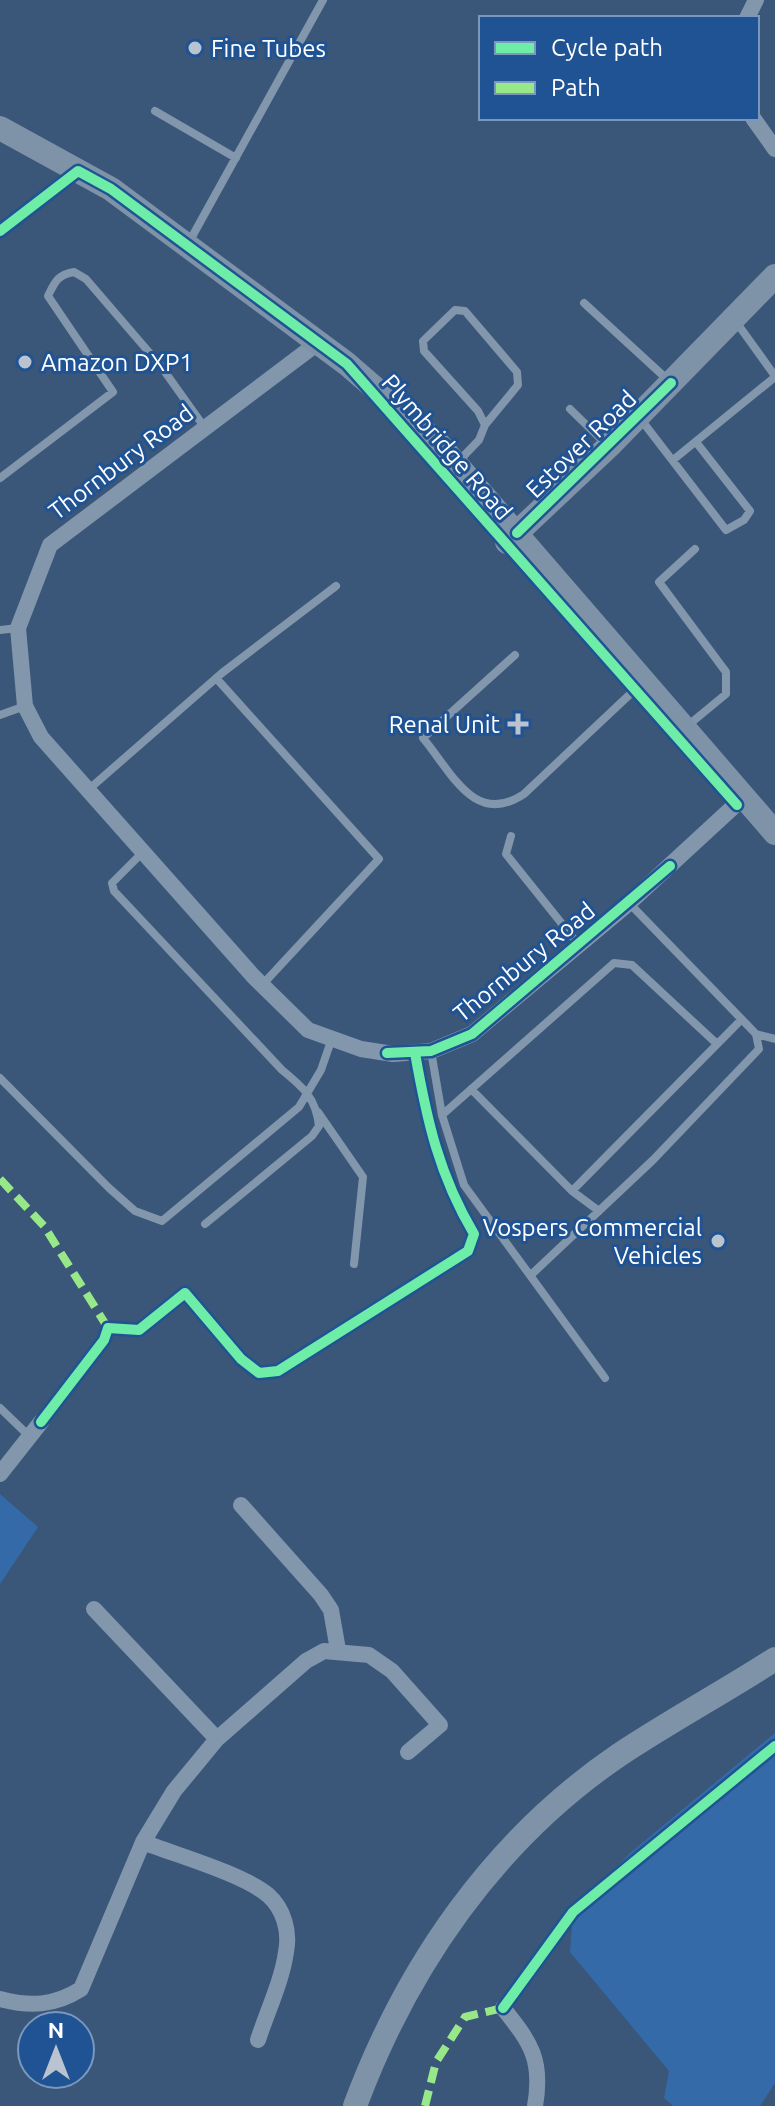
<svg xmlns="http://www.w3.org/2000/svg" width="775" height="2106" viewBox="0 0 775 2106" font-family="Ubuntu,sans-serif">
  <style>
    .green { fill: #356aa9 }
    .lines { fill: none; stroke-linecap: round; stroke-linejoin: round }
    .lane { stroke: #8296ac; stroke-width: 8 }
    .street { stroke: #8296ac; stroke-width: 16 }
    .secondary { stroke: #7e92a8; stroke-width: 24 }
    .quiet { stroke: #98e88a; stroke-width: 8; stroke-dasharray: 16 8; stroke-linecap: butt }
    .cycleway-casing { stroke: #205393; stroke-width: 15 }
    .cycleway { stroke: #6deda7; stroke-width: 10 }
    .poi-dot { fill: #bac4d0; stroke: #205393; stroke-width: 3 }
    .labels { text-anchor: middle; dominant-baseline: central; stroke-width: 6; stroke-linejoin: round; paint-order: stroke }
    .poi-label { font-size: 24px; fill: #fff; stroke: #205393; text-anchor: start }
    .street-label { font-size: 24px; fill: #fff; stroke: #205393 }
  </style>
  <rect width="100%" height="100%" fill="#3a5679"/>
  <path class="green" d="M 0,1494 L 38,1527 L 0,1584 Z
    M 775,1733 L 775,2083 L 760,2106 L 673,2106 L 664,2098 L 669,2071 L 570,1952 L 573,1912 L 630,1853 Z"/>
  <g class="lines">
    <path class="lane" d="M 155,111 L 236,158
      M 188,244 L 323,0
      M 584,303 L 669,381
      M 734,319 L 775,376
      M 570,409 L 607,445
      M 639,417 L 726,530 L 744,520 L 750,511 L 696,442
      M 673,460 L 775,377
      M 457,463 L 479,440 L 485,425 L 478,411 L 424,351 L 423,341 L 455,310 L 465,311 L 517,372 L 518,385 L 485,425
      M 0,478 L 113,392 L 48,296 C 55,282 57,275 74,272 L 86,279 L 160,365 L 205,428
      M 0,630 L 18,628
      M 515,655 L 423,738 C 452,773 475,827 524,794 L 643,682
      M 216,678 L 379,859 L 263,984
      M 0,715 L 25,706
      M 686,727 L 726,694 L 726,672 L 659,582 L 695,549
      M 88,790 L 222,673 L 336,586
      M 511,836 L 506,854 L 579,945
      M 143,852 L 112,883 L 114,891 L 282,1070 C 303,1087 316,1098 319,1126 L 312,1136 L 205,1224
      M 756,1034 L 775,1039
      M 431,1051 L 442,1115 L 464,1185 L 605,1378
      M 0,1078 L 109,1188 L 135,1211 L 162,1221 L 299,1107 L 321,1070 L 331,1041
      M 471,1089 L 572,1191
      M 318,1112 L 363,1177 L 354,1264
      M 442,1115 L 614,963 L 632,965 L 716,1043
      M 599,1211 L 572,1191 L 741,1020
      M 532,1274 L 653,1160 L 759,1049 L 756,1034 L 629,903
      M 0,1408 L 28,1435"/>
    <path class="street" d="M 747,18 L 756,0
      M 753,118 L 775,149
      M 319,342 L 50,545 L 18,628 L 25,706 L 41,737 L 253,976 L 308,1030 L 361,1049 L 393,1054 L 431,1051 L 472,1034 L 629,903 L 744,797
      M 0,1474 L 41,1422
      M 241,1505 L 321,1595 L 331,1610 L 338,1650
      M 94,1609 L 217,1739
      M 143,1842 C 176,1855 243,1874 268,1895 C 284,1909 290,1932 286,1952 C 282,1981 267,2012 258,2040
      M 0,1999 C 30,2007 54,2006 81,1989 L 143,1842 L 174,1791 L 217,1739 L 306,1661 L 324,1651 L 369,1655 L 392,1671 L 440,1725 L 408,1752
      M 503,2008 C 531,2043 543,2060 535,2106"/>
    <path class="secondary" d="M 0,128 L 111,189 L 347,364 L 437,442 L 775,833
      M 507,542 L 609,446 L 775,276
      M 355,2106 C 407,1966 494,1840 619,1755 C 670,1721 724,1692 775,1659"/>
    <path class="quiet" d="M 0,1179 L 44,1226 L 108,1328
      M 425,2106 L 436,2062 L 465,2017 L 503,2008"/>
    <defs>
      <path id="cycleway" d="M 0,231 L 78,171 L 111,189 L 347,364 L 737,805
        M 517,533 L 671,383
        M 387,1053 L 431,1051 L 472,1034 L 670,866
        M 41,1422 L 104,1340 L 108,1328 L 139,1330 L 185,1293 L 241,1359 L 259,1373 L 278,1371 L 468,1251 L 474,1234 C 439,1175 427,1121 415,1053
        M 503,2008 L 573,1912 L 775,1746"/>
    </defs>
    <use href="#cycleway" class="cycleway-casing"/>
    <use href="#cycleway" class="cycleway"/>
  </g>
  <g class="poi-dot">
    <circle cx="195" cy="48" r="8"/>
    <circle cx="25" cy="362" r="8"/>
    <path d="M514 712h8v8h8v8h-8v8h-8v-8h-8v-8h8z"/>
    <circle cx="718" cy="1241" r="8"/>
  </g>
  <g class="labels">
    <g class="poi-label">
      <text x="211" y="48">Fine Tubes</text>
      <text x="41" y="362">Amazon DXP1</text>
      <text x="500" y="724" text-anchor="end">Renal Unit</text>
      <text x="702" y="1227" text-anchor="end">Vospers Commercial<tspan x="702" dy="28">Vehicles</tspan></text>
    </g>
    <g class="street-label">
      <text transform="translate(581 444) rotate(-44)">Estover Road</text>
      <text transform="translate(447 447) rotate(49)">Plymbridge Road</text>
      <text transform="translate(121 462) rotate(-37)">Thornbury Road</text>
      <text transform="translate(524 962) rotate(-39)">Thornbury Road</text>
    </g>
  </g>
  <rect x="479" y="16" width="280" height="104" fill="#205393" stroke="#7998be" stroke-width="2"/>
  <rect x="495" y="42" width="40" height="12" fill="#6deda7" stroke="#7998be" stroke-width="2"/>
  <text x="551" y="56" font-size="24" fill="#ffffff">Cycle path</text>
  <rect x="495" y="82" width="40" height="12" fill="#98e88a" stroke="#7998be" stroke-width="2"/>
  <text x="551" y="96" font-size="24" fill="#ffffff">Path</text>
  <g transform="translate(56 2050)"><circle r="38" fill="#205393" stroke="#7998be" stroke-width="2"/>
  <path d="M0-6L14 30L0 20L-14 30Z" fill="#bac4d0"/>
  <text y="-12" font-size="22" font-weight="bold" text-anchor="middle" fill="#ffffff">N</text>
  </g>
</svg>
